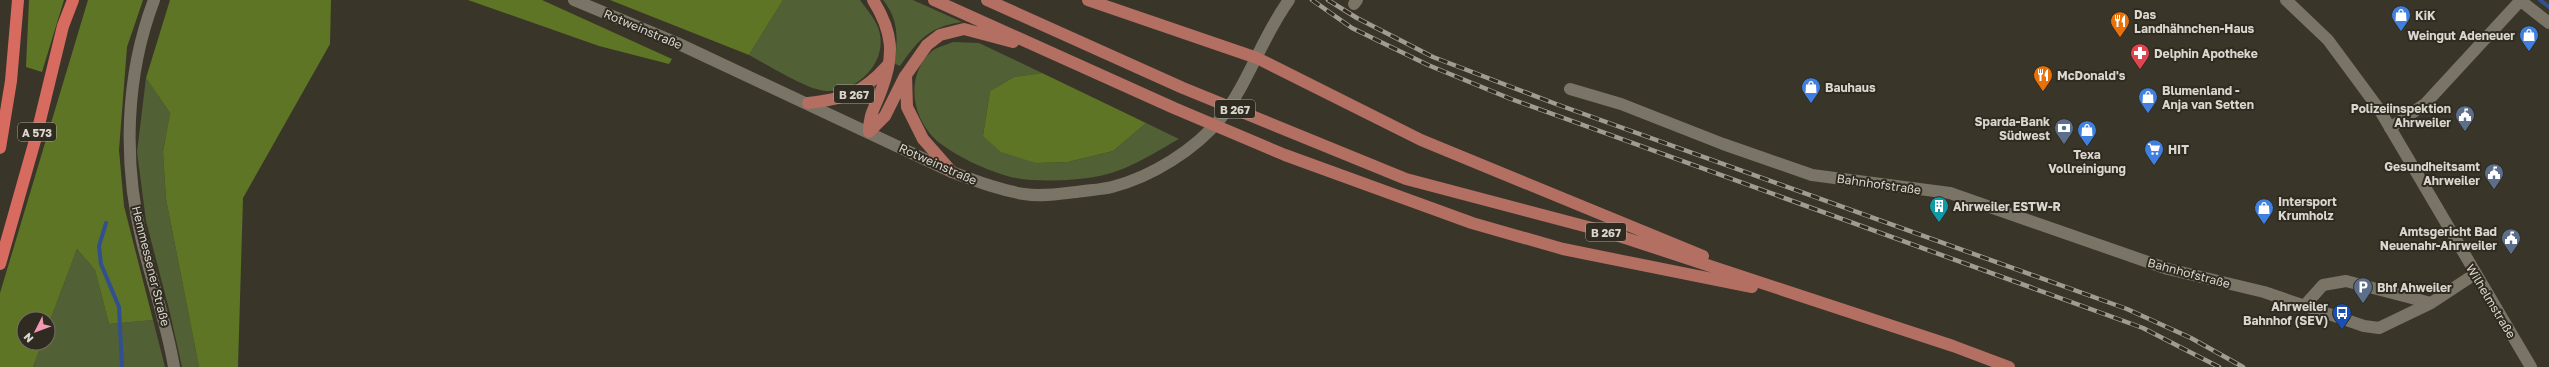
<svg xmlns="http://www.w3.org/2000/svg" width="2549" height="367" viewBox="0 0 2549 367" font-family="'Golos Text',sans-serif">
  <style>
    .green { fill: #526035 }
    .forest { fill: #5e7525 }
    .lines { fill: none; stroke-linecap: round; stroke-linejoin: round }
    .stream { stroke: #32508f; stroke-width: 4 }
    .minor { stroke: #7a7466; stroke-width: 12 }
    .secondary { stroke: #7a7466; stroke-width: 12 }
    .primary { stroke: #b26f62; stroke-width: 12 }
    .motorway { stroke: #d86b5f; stroke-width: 12 }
    .rail-casing { stroke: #a09c93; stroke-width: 4.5 }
    .rail { stroke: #302b20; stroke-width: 3; stroke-dasharray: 9; stroke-linecap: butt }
    .labels { text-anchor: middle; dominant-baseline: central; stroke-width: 4; stroke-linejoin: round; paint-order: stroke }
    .shield { fill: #302b20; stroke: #a6a39a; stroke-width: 1 }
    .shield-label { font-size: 11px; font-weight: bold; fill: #d9d6cf }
    .poi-label { font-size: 12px; font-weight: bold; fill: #d9d6cf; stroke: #302b20; text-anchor: start }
    .street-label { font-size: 12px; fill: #d9d6cf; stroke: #302b20 }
  </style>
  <rect width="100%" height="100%" fill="#3a3529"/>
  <path class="green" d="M 783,0 L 860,0 C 865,7 872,15 876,23 C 893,56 861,92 827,91 C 809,91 766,64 749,55 Z
    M 883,0 L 913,0 L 962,22 C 929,27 919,39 900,66 L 895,64 C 897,39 900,21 883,0 Z
    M 953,42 L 979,43 L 1042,73 L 1014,77 L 990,91 L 983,136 L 1036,163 L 1068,162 L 1113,151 L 1146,123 L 1179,139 C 1152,154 1126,172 1094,177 C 1068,181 1028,183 1004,175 C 982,168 960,158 941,144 C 913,123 903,78 931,52 C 936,47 946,45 953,42 Z
    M 146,78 L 170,113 L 163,152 L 166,199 L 199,367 L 182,367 L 170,313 L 146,221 L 137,152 Z
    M 77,249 L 95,270 L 109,324 L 153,320 L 165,367 L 33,367 L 42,343 L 48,343 L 48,326 Z"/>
  <path class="forest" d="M 29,0 L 64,0 L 42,72 L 26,67 Z
    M 88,0 L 143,0 L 127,47 L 119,150 L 124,206 L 153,320 L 109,324 L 95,270 L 77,249 L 48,326 L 48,319 L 24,319 L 24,343 L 42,343 L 33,367 L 0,367 L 0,293 Z
    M 170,0 L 331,0 L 330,44 L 243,198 L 238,367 L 199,367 L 166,199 L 163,152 L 170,113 L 146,78 Z
    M 468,0 L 542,0 L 672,59 L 669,64 L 599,46 Z
    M 610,0 L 783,0 L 749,55 Z
    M 1042,73 L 1146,123 L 1113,151 L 1068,162 L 1036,163 L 1001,152 L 983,136 L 990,91 L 1014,77 Z"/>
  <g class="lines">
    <path class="stream" d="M 2540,0 L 2549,7
      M 106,223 L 99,246 L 101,264 L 119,307 L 122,367"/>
    <path class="minor" d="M 2521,1 L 2549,23
      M 1354,4 L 1357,0
      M 1570,89 L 1621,104 L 1723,144 L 1812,175 L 1950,193 L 2168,269 L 2264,292 L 2364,326 L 2379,328 L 2431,303 L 2475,274
      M 2390,128 L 2425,104 L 2521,0
      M 2305,305 L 2323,285 L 2346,281 L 2431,303"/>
    <path class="secondary" d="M 154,0 C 125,76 123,163 142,241 C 152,283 167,324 174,367
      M 574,0 L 677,43 L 952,172 C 976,181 999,190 1024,194 C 1041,197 1059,194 1076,192 C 1088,190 1100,190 1112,187 C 1151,177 1195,150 1221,118 C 1249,82 1262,37 1289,0
      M 2286,0 L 2328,40 L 2379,109 L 2531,367"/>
    <path class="primary" d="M 934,0 L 1174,108 L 1285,155 L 1472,223 L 1563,249 L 1752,287
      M 987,0 L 1183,88 L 1406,179 L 1607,232 L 1953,346 L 2009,367
      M 1088,0 L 1257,58 L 1421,140 L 1703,256
      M 808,103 C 844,99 862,94 887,66
      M 869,132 C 869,113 875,108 881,91 C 895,55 893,32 873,0
      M 869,132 L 885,116 L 905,76
      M 952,172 L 923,139 L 907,107 L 906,75 L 927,45 L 940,35 L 964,29 L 1013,42"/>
    <path class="motorway" d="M 0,148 L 11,81 L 18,0
      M 0,264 L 36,137 L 63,26 L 73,0"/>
    <defs>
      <path id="rail" d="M 1312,0 L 1352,28 L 1428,65 L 1511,99 L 2143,328 L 2219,367
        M 1328,0 L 1357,18 L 1433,57 L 1556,104 L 2127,309 L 2191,338 L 2243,367"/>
    </defs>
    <use href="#rail" class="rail-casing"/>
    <use href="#rail" class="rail"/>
  </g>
  <defs>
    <symbol id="shop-pin" viewBox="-11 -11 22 30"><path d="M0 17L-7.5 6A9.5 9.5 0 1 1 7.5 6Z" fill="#3f7fe0" stroke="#302b20"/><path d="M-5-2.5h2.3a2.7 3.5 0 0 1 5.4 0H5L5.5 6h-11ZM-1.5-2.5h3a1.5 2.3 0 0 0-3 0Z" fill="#fff"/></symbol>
    <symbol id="restaurant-pin" viewBox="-11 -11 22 30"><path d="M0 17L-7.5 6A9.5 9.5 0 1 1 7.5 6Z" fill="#e8710a" stroke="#302b20"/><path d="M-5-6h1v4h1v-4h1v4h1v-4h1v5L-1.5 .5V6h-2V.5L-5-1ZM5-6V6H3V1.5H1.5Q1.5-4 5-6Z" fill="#fff"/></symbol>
    <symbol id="pharmacy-pin" viewBox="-11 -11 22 30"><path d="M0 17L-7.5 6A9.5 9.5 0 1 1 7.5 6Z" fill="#e0444e" stroke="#302b20"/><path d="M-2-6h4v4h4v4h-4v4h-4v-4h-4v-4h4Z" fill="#fff"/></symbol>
    <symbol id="civic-pin" viewBox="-11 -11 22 30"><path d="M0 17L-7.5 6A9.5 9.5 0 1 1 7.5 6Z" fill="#5c6f8a" stroke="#302b20"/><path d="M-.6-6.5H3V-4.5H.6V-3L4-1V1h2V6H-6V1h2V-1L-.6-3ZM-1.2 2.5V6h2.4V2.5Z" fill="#fff"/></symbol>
    <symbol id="bank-pin" viewBox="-11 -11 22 30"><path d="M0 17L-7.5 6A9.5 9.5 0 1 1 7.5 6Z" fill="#5c6f8a" stroke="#302b20"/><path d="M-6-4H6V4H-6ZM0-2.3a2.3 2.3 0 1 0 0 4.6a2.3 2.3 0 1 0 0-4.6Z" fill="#fff"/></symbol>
    <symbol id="supermarket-pin" viewBox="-11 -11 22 30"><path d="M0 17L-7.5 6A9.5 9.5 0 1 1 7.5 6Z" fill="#3f7fe0" stroke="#302b20"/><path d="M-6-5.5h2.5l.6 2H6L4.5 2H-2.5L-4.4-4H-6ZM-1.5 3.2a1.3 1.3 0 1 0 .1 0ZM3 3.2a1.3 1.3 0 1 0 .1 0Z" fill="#fff"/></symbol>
    <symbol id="building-pin" viewBox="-11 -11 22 30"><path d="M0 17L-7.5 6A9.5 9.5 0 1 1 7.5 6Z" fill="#0f9aa8" stroke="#302b20"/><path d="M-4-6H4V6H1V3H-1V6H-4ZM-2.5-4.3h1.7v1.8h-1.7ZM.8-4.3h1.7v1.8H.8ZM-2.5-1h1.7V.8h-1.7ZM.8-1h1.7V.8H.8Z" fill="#fff"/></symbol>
    <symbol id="parking-pin" viewBox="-11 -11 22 30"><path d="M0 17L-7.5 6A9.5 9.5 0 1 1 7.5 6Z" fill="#5c6f8a" stroke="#302b20"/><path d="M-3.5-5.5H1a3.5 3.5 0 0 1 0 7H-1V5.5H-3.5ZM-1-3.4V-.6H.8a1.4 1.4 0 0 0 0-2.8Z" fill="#fff"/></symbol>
    <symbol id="bus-pin" viewBox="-11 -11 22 30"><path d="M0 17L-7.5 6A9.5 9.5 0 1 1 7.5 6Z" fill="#1a4fb4" stroke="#302b20"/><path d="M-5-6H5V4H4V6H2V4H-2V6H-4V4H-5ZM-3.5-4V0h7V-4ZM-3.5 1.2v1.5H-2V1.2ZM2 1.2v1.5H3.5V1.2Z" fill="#fff"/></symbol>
  </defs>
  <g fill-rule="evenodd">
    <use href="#shop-pin" x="2390" y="4" width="22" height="30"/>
    <use href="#restaurant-pin" x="2109" y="10" width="22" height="30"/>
    <use href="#shop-pin" x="2518" y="24" width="22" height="30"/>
    <use href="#pharmacy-pin" x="2129" y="42" width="22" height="30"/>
    <use href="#restaurant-pin" x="2032" y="64" width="22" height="30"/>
    <use href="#shop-pin" x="1800" y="76" width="22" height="30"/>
    <use href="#shop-pin" x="2137" y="86" width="22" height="30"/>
    <use href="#civic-pin" x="2454" y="104" width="22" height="30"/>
    <use href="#bank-pin" x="2053" y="117" width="22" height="30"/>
    <use href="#shop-pin" x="2076" y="119" width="22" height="30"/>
    <use href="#supermarket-pin" x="2143" y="138" width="22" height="30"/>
    <use href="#civic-pin" x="2483" y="162" width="22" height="30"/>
    <use href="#building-pin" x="1928" y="195" width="22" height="30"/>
    <use href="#shop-pin" x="2253" y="197" width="22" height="30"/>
    <use href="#civic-pin" x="2500" y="227" width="22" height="30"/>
    <use href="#parking-pin" x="2352" y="276" width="22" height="30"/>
    <use href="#bus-pin" x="2331" y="302" width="22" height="30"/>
  </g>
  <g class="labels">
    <g class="shield">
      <rect x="834" y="85" width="40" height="18" rx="3"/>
      <rect x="1215" y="100" width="40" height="18" rx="3"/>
      <rect x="18" y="123" width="38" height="18" rx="3"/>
      <rect x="1586" y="223" width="40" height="18" rx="3"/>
    </g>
    <g class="shield-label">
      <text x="854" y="94">B 267</text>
      <text x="1235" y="109">B 267</text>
      <text x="37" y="132">A 573</text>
      <text x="1606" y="232">B 267</text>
    </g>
    <g class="poi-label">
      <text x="2134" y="14">Das<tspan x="2134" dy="14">Landhähnchen-Haus</tspan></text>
      <text x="2415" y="15">KiK</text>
      <text x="2515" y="35" text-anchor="end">Weingut Adeneuer</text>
      <text x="2154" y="53">Delphin Apotheke</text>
      <text x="2057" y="75">McDonald's</text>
      <text x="1825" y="87">Bauhaus</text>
      <text x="2162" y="90">Blumenland -<tspan x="2162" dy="14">Anja van Setten</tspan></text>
      <text x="2451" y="108" text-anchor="end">Polizeiinspektion<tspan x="2451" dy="14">Ahrweiler</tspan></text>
      <text x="2050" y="121" text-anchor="end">Sparda-Bank<tspan x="2050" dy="14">Südwest</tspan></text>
      <text x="2168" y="149">HIT</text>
      <text x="2087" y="154" text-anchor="middle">Texa<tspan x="2087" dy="14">Vollreinigung</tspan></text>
      <text x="2480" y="166" text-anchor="end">Gesundheitsamt<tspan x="2480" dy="14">Ahrweiler</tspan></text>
      <text x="2278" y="201">Intersport<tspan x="2278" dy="14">Krumholz</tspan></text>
      <text x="1953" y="206">Ahrweiler ESTW-R</text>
      <text x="2497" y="231" text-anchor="end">Amtsgericht Bad<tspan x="2497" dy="14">Neuenahr-Ahrweiler</tspan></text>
      <text x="2377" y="287">Bhf Ahweiler</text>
      <text x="2328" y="306" text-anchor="end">Ahrweiler<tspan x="2328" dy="14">Bahnhof (SEV)</tspan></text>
    </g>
    <g class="street-label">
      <text transform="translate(643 29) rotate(23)">Rotweinstraße</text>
      <text transform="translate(938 164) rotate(24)">Rotweinstraße</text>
      <text transform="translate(1879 184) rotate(8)">Bahnhofstraße</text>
      <text transform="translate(151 266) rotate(76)">Hemmessener Straße</text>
      <text transform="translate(2189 273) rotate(15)">Bahnhofstraße</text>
      <text transform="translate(2491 301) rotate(59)">Wilhelmstraße</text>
    </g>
  </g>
  <g transform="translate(36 331) rotate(228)"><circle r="19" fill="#302b20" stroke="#746f66"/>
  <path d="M0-3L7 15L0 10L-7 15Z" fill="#f09ab4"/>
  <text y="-6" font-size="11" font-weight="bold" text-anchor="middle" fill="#d9d6cf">N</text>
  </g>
</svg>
